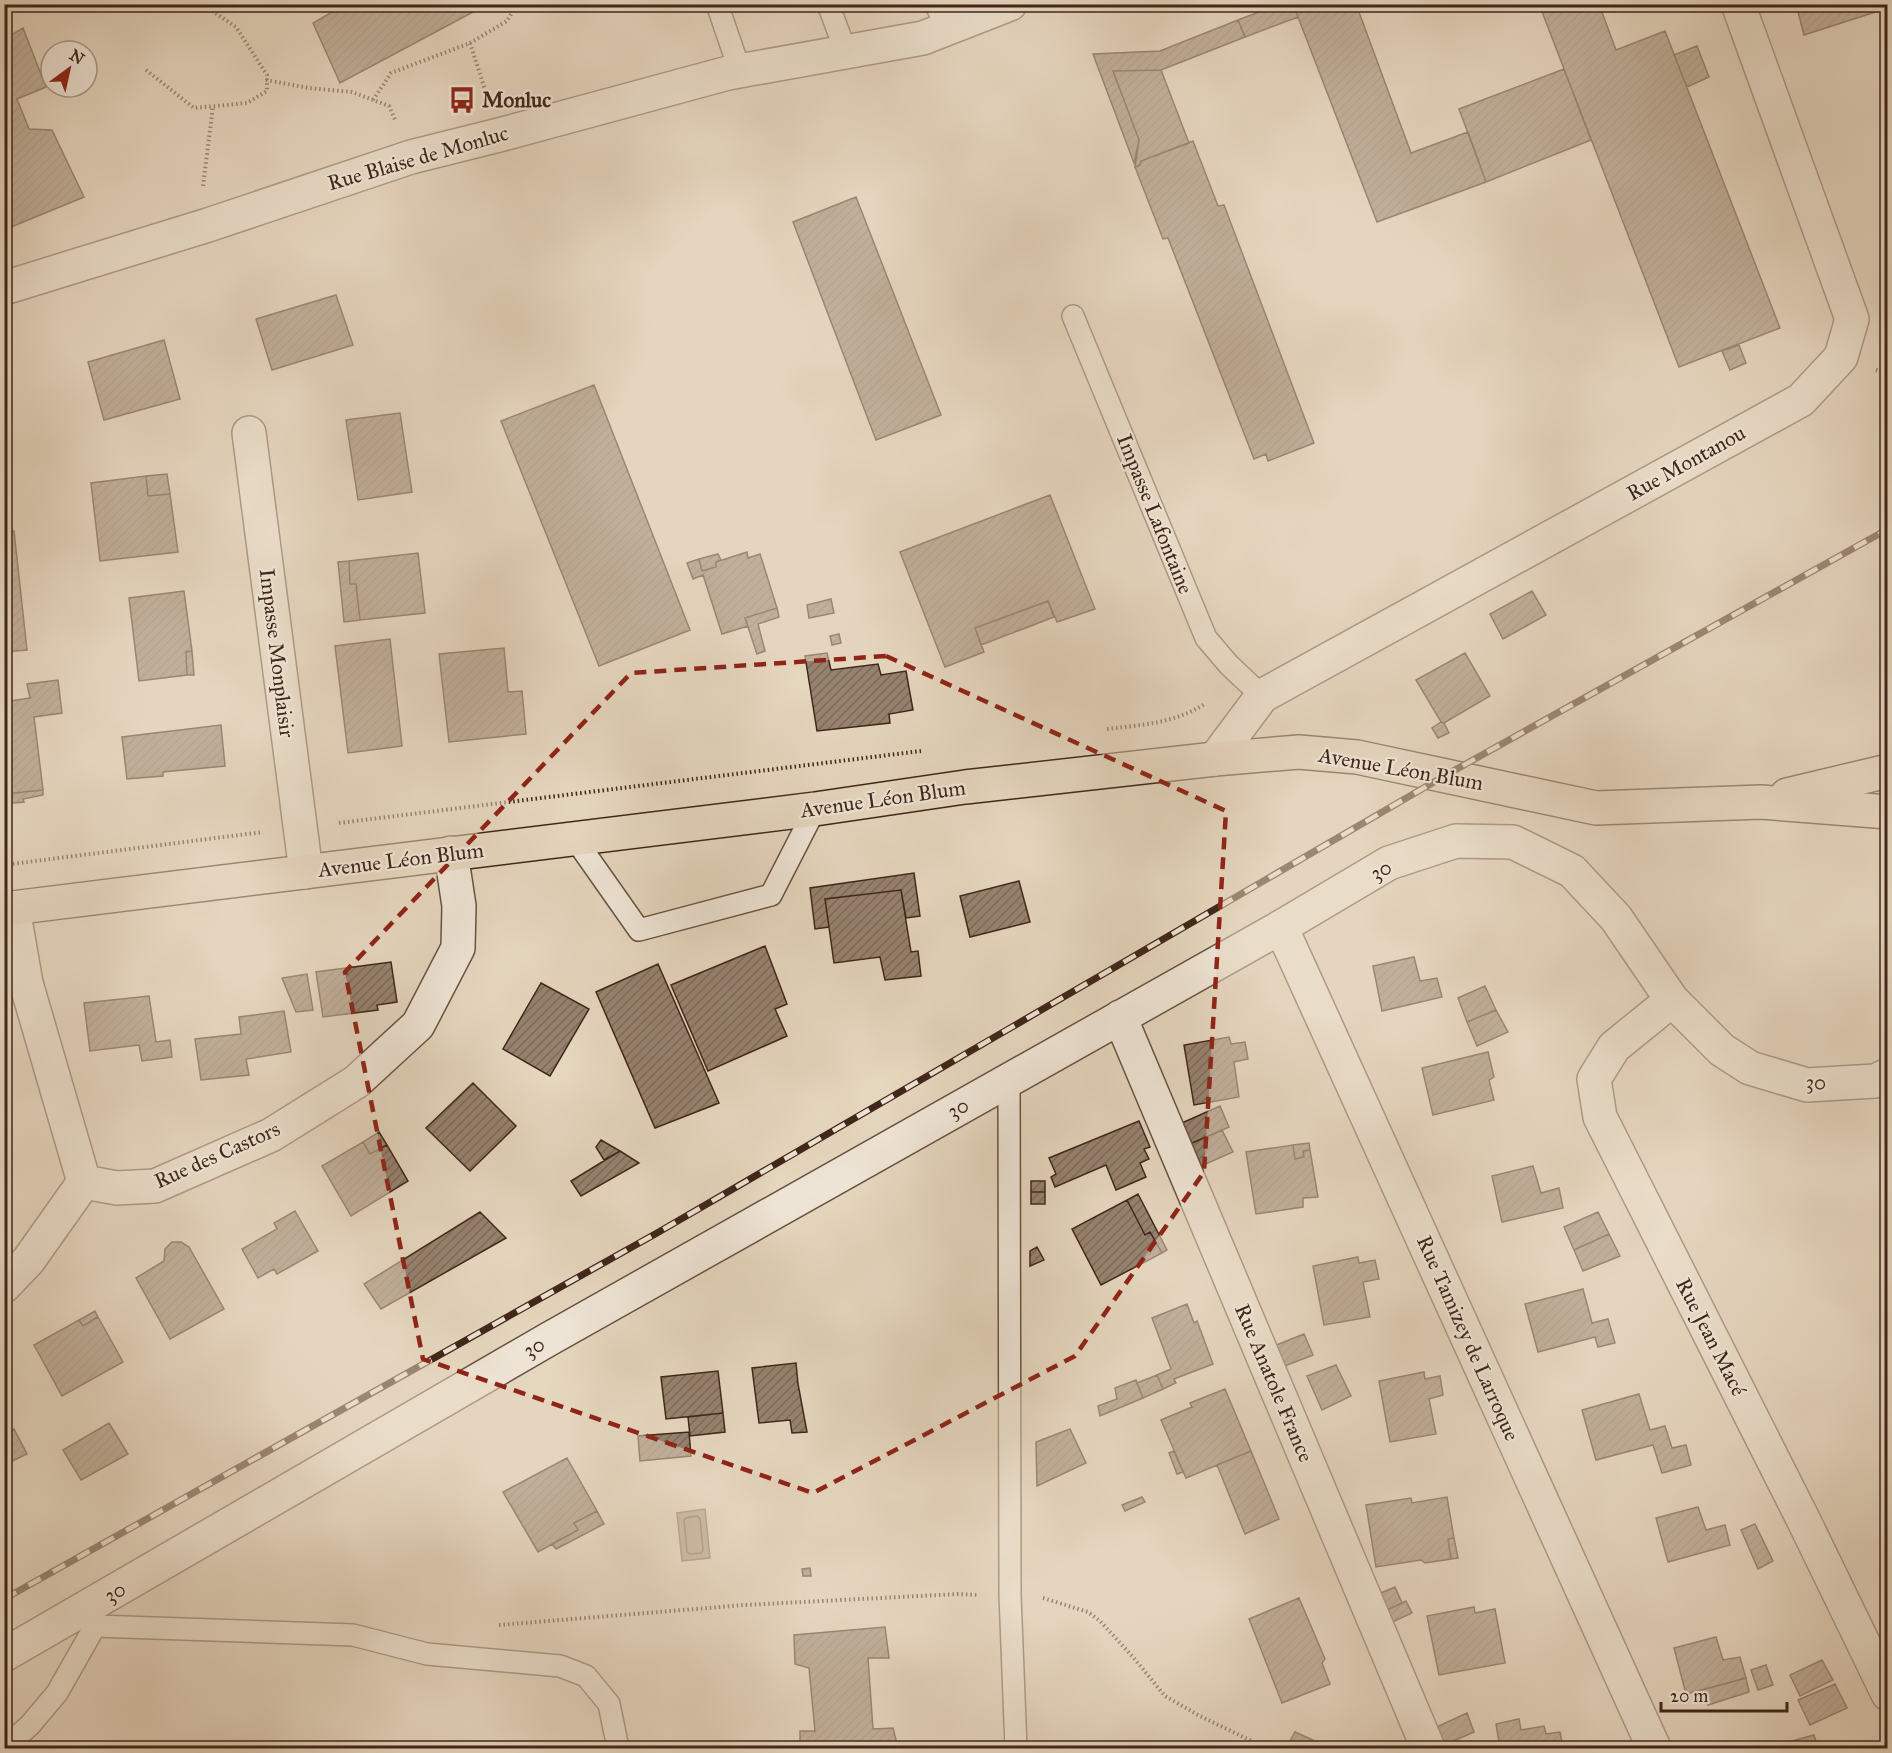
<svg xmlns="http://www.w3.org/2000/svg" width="1892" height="1753" viewBox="0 0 1892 1753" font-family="'IM FELL Great Primer',serif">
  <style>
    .water { fill: #ad9a86; stroke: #816c5b; stroke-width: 1.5 }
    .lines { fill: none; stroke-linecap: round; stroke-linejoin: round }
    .shore { stroke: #766050; stroke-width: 1.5 }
    .building { fill: url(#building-hatch); stroke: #40261a; stroke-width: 1.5 }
    .service-casing { stroke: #695243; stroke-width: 24 }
    .minor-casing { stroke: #695243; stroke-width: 36 }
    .primary-casing { stroke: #40261a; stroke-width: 36 }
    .path { stroke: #40261a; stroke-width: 4; stroke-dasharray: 1.5 3; stroke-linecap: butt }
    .service { stroke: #eee4d5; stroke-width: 21 }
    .minor { stroke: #eee4d5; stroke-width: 33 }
    .primary { stroke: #e5d6be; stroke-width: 33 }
    .rail-casing { stroke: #40261a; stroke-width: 7 }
    .rail { stroke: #eee4d5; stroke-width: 4.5; stroke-dasharray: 14; stroke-linecap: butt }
    .marked { fill: none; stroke: #8f2418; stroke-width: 4.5; stroke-dasharray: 12 8; stroke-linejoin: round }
    .labels { text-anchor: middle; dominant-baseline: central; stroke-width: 4.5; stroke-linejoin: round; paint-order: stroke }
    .poi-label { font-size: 21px; font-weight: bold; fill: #40261a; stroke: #eee4d5; text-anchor: start }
    .street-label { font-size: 21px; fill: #40261a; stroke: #eee4d5 }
  </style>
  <defs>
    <pattern id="building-hatch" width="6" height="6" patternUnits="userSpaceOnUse" patternTransform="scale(1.5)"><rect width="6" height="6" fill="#96826f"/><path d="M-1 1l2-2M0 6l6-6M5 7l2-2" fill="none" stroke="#7c6a5a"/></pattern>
  </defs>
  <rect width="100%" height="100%" fill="#e5d6be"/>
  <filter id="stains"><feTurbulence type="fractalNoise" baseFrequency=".00333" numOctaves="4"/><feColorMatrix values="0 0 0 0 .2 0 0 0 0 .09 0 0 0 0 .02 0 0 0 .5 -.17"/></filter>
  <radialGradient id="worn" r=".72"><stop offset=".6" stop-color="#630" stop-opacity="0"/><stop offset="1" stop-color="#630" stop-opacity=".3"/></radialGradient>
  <path class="water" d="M 705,1509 L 710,1558 L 682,1561 L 677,1513 Z"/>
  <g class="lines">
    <path class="shore" d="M 697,1516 L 700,1519 L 703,1550 L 701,1553 L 690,1554 L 687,1552 L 684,1520 L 686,1518 Z"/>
  </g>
  <path class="building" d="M 346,4 L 488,4 L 340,83 L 313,23 Z
    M 1280,4 L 1293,4 L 1298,17 L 1245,37 L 1238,20 Z
    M 1293,4 L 1356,4 L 1411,153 L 1468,132 L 1486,182 L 1377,222 Z
    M 1539,4 L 1599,4 L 1616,50 L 1665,31 L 1780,328 L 1679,367 Z
    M 1796,4 L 1883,4 L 1885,9 L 1804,35 Z
    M 1238,20 L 1245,37 L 1161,70 L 1113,71 L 1139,140 L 1134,163 L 1093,54 L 1160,51 Z
    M 23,28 L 46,87 L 17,99 L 29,129 L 52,130 L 84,197 L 4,230 L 4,39 Z
    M 1697,46 L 1709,77 L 1687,87 L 1674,55 Z
    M 1564,69 L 1591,140 L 1486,182 L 1459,109 Z
    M 1161,70 L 1189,143 L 1141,161 L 1140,165 L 1135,167 L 1139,140 L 1113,71 Z
    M 1193,141 L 1218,206 L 1224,205 L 1314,443 L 1268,461 L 1266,454 L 1254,459 L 1168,238 L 1163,239 L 1135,167 L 1140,165 L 1141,161 Z
    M 856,197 L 941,415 L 876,440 L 793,222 Z
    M 336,295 L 353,345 L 272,370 L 256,319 Z
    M 164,340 L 180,399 L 104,420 L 88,362 Z
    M 1739,345 L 1746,363 L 1730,370 L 1722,351 Z
    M 594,385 L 690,630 L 599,666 L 501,421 Z
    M 400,413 L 412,492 L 358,500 L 346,420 Z
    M 167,474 L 170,494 L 148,496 L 146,476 Z
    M 146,476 L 148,496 L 170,494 L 178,552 L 100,561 L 91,483 Z
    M 1050,495 L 1095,609 L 1057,622 L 1048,601 L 975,628 L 984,652 L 945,667 L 900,552 Z
    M 14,531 L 27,650 L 4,652 L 4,532 Z
    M 747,552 L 748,558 L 760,554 L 777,608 L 745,618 L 748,626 L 722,634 L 703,575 L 693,579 L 687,563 L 699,559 L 702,571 L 716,567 L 716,562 Z
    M 418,553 L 425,613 L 360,620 L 356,584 L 350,584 L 349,561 Z
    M 718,554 L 721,560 L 716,562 L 716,567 L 702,571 L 699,559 Z
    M 349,561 L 350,584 L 356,584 L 360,620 L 344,622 L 338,562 Z
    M 184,591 L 192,651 L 186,652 L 187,675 L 139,681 L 129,598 Z
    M 1532,591 L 1546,615 L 1503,639 L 1490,614 Z
    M 831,599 L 834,613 L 809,618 L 807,605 Z
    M 1048,601 L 1054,617 L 981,645 L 975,628 Z
    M 777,608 L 779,617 L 758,624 L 765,651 L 757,654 L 745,618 Z
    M 839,634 L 841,643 L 832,645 L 830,636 Z
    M 390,639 L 402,746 L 348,753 L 335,646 Z
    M 504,648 L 508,692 L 522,691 L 526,734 L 449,742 L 439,654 Z
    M 192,651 L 194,675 L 187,675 L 186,652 Z
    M 827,653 L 831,670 L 878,664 L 881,675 L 906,671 L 913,710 L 889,714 L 890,723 L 817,731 L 805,656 Z
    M 1465,653 L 1490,696 L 1444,723 L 1441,722 L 1416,680 Z
    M 58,680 L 62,713 L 34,717 L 43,790 L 4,794 L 4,702 L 30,698 L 27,684 Z
    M 1441,722 L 1444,723 L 1449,733 L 1438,738 L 1432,728 Z
    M 221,725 L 225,766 L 163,772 L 163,776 L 127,779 L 122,737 Z
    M 43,790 L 43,795 L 23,799 L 24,802 L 4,804 L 4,794 Z
    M 914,873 L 920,916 L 906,918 L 901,890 L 825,899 L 829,927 L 815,929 L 810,888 Z
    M 1019,881 L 1030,922 L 970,937 L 960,896 Z
    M 901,890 L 911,952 L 918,951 L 921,976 L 885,980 L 880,957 L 834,963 L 825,899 Z
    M 765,946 L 787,1004 L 775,1009 L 787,1036 L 708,1071 L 671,985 Z
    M 1414,957 L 1420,981 L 1437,978 L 1442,997 L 1382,1011 L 1373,966 Z
    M 391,962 L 397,1002 L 377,1005 L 378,1010 L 323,1017 L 316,972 Z
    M 658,964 L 719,1103 L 655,1128 L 596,992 Z
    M 307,974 L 313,1010 L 296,1012 L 282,978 Z
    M 541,983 L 589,1009 L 550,1076 L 503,1049 Z
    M 1485,986 L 1496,1010 L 1467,1022 L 1458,998 Z
    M 149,996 L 156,1042 L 170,1040 L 172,1057 L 142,1061 L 139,1045 L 90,1051 L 84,1003 Z
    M 1496,1010 L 1508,1032 L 1477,1046 L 1467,1022 Z
    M 284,1011 L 291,1052 L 246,1059 L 249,1075 L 201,1080 L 195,1039 L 241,1034 L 239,1017 Z
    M 1229,1037 L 1231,1044 L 1245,1042 L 1248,1059 L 1234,1062 L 1239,1097 L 1194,1105 L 1184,1045 Z
    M 1488,1052 L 1494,1077 L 1489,1080 L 1494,1100 L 1433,1115 L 1422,1068 Z
    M 473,1083 L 516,1126 L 470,1171 L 426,1128 Z
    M 1220,1106 L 1229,1127 L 1190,1144 L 1182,1123 Z
    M 1139,1121 L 1150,1147 L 1144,1149 L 1149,1159 L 1140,1163 L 1146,1177 L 1116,1190 L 1106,1165 L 1055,1187 L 1051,1177 L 1056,1174 L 1049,1158 Z
    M 1222,1130 L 1233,1152 L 1199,1167 L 1190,1144 Z
    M 379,1132 L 387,1145 L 370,1154 L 363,1142 Z
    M 601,1140 L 620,1151 L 604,1160 L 596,1147 Z
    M 363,1142 L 370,1154 L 387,1145 L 408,1181 L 351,1216 L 322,1166 Z
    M 1309,1143 L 1310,1150 L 1303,1151 L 1304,1157 L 1295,1159 L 1293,1145 Z
    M 1293,1145 L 1295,1159 L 1304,1157 L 1303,1151 L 1310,1150 L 1318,1197 L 1303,1198 L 1303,1207 L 1256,1214 L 1246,1152 Z
    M 620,1151 L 639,1163 L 581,1196 L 571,1181 Z
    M 1533,1166 L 1541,1193 L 1559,1188 L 1563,1208 L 1502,1222 L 1492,1176 Z
    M 1031,1181 L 1045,1181 L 1045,1192 L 1031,1192 Z
    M 1031,1192 L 1045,1192 L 1045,1204 L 1031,1204 Z
    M 1138,1194 L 1167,1250 L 1162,1253 L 1150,1232 L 1145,1235 L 1127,1200 Z
    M 1127,1200 L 1145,1235 L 1150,1232 L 1162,1253 L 1101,1285 L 1072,1229 Z
    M 295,1211 L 318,1251 L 277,1274 L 274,1269 L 258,1278 L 242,1249 L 277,1229 L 274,1223 Z
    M 480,1212 L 506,1238 L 381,1309 L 364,1284 Z
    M 1598,1212 L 1609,1234 L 1574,1250 L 1564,1227 Z
    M 1609,1234 L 1620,1256 L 1583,1271 L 1574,1250 Z
    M 172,1242 L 181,1242 L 189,1247 L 224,1309 L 170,1339 L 136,1278 L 164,1261 L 165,1249 Z
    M 1037,1247 L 1044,1260 L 1030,1266 L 1030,1251 Z
    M 1358,1257 L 1359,1263 L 1375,1260 L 1379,1279 L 1363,1282 L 1370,1317 L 1324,1325 L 1313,1266 Z
    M 1583,1289 L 1592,1323 L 1608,1319 L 1615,1343 L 1598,1347 L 1595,1337 L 1538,1352 L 1525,1304 Z
    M 1187,1304 L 1194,1323 L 1197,1321 L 1213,1364 L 1174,1379 L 1176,1383 L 1163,1389 L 1157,1375 L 1171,1369 L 1152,1318 Z
    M 95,1311 L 98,1317 L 83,1326 L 79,1320 Z
    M 98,1317 L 123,1362 L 62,1396 L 34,1345 L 79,1320 L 83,1326 Z
    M 1304,1334 L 1313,1355 L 1282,1367 L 1274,1346 Z
    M 796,1363 L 798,1384 L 807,1432 L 792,1433 L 790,1420 L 759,1423 L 752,1368 Z
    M 1336,1365 L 1351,1396 L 1322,1410 L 1307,1376 Z
    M 718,1371 L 723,1413 L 666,1419 L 661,1377 Z
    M 1424,1372 L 1425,1379 L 1440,1376 L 1443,1395 L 1429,1399 L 1436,1434 L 1390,1442 L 1379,1381 Z
    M 1157,1375 L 1163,1389 L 1143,1398 L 1137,1383 Z
    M 1136,1380 L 1143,1398 L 1100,1416 L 1098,1406 L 1117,1399 L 1115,1388 Z
    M 1225,1389 L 1251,1451 L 1186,1478 L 1161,1420 L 1192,1407 L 1190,1403 Z
    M 1639,1394 L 1650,1430 L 1665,1426 L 1672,1448 L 1686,1445 L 1691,1465 L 1662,1473 L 1653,1445 L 1596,1460 L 1582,1410 Z
    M 723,1413 L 725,1432 L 690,1436 L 688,1417 Z
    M 4,1422 L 9,1432 L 14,1429 L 27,1454 L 4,1465 Z
    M 109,1423 L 128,1454 L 81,1480 L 63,1450 Z
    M 1070,1429 L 1086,1463 L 1037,1486 L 1036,1442 Z
    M 689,1432 L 691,1456 L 640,1461 L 638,1436 Z
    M 1174,1451 L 1183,1472 L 1177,1474 L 1169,1453 Z
    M 1251,1451 L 1279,1519 L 1245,1534 L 1217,1465 Z
    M 567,1458 L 597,1511 L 574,1523 L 578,1530 L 538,1552 L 503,1492 Z
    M 1142,1497 L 1145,1502 L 1125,1511 L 1122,1505 Z
    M 1447,1497 L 1454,1538 L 1448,1539 L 1451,1559 L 1425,1563 L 1421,1560 L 1376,1567 L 1366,1505 L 1411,1498 L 1412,1503 Z
    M 1698,1507 L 1706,1530 L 1725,1525 L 1730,1545 L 1668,1562 L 1656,1518 Z
    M 597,1511 L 604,1524 L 556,1549 L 552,1544 L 578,1530 L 574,1523 Z
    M 1755,1524 L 1773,1561 L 1758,1569 L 1741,1530 Z
    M 1454,1538 L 1458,1558 L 1451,1559 L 1448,1539 Z
    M 810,1568 L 811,1576 L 803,1576 L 802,1569 Z
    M 1395,1587 L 1402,1603 L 1383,1612 L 1376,1595 Z
    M 1299,1598 L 1325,1659 L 1322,1663 L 1330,1684 L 1282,1703 L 1249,1619 Z
    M 1406,1601 L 1412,1613 L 1388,1624 L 1383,1612 Z
    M 1474,1607 L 1475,1613 L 1495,1609 L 1505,1663 L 1439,1675 L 1427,1616 Z
    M 885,1627 L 889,1658 L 868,1658 L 873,1729 L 893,1728 L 898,1748 L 800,1748 L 800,1731 L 815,1731 L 809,1668 L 795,1664 L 794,1635 Z
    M 1716,1637 L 1723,1660 L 1740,1657 L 1746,1678 L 1686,1694 L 1674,1648 Z
    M 1822,1660 L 1833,1680 L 1800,1696 L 1790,1675 Z
    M 1766,1665 L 1773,1685 L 1758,1690 L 1751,1670 Z
    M 1746,1678 L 1749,1692 L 1708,1705 L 1702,1690 Z
    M 1835,1684 L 1847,1708 L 1810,1725 L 1798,1700 Z
    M 1467,1713 L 1474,1732 L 1440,1747 L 1432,1729 Z
    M 1519,1719 L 1521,1730 L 1544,1726 L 1546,1734 L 1560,1732 L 1563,1748 L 1500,1748 L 1496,1724 Z
    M 1295,1732 L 1328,1747 L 1327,1748 L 1286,1748 Z
    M 1814,1735 L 1818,1748 L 1766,1748 Z
    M 380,1742 L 381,1748 L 312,1748 L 312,1746 Z"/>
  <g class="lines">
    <defs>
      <path id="service" d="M 717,4 L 740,71
        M 828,4 L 846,52
        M 936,4 L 946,29
        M 1073,316 L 1206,638 L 1229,665 L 1262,696
        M 575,839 L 639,930 L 771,895 L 815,809
        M 1009,1080 L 1010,1595 L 1016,1748
        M 89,1608 L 95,1626 L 353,1635 L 427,1654 L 560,1666 L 586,1676 L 609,1704 L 618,1748
        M 4,1748 L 30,1725 L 57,1693 L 95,1626"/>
      <path id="minor" d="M 4,288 L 208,225 L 411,157 L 499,135 L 728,73 L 923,38 L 1010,4
        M 249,433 L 306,872
        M 1215,759 L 1262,696 L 1801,400 L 1841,357 L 1852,319 L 1738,4
        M 13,908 L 26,983 L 84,1182 L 117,1188 L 155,1186 L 271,1135 L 356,1082 L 418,1025 L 458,948 L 459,906 L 451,853
        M 1281,927 L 1654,1748
        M 1672,1000 L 1614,1047 L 1594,1079 L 1600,1117 L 1803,1519 L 1888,1694
        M 1120,1017 L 1428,1748
        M 4,1286 L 28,1261 L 84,1182
        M 4,1655 L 549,1339 L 1281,927 L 1389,863 L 1456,841 L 1513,842 L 1572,871 L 1616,918 L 1672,1000 L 1722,1050 L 1750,1068 L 1807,1085 L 1875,1081 L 1888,1075"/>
      <path id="primary" d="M 1787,795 L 1888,771
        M 4,909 L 815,809 L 965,787 L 1215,759 L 1299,752 L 1357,757 L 1596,808 L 1761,802 L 1888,812"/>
    </defs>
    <use href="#service" class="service-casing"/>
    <use href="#minor" class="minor-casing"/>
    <use href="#primary" class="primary-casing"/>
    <path class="path" d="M 76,4 L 100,8 L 121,4
      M 470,43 L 507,21 L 517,4
      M 146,70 L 194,108 L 247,103 L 267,91 L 267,75 L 236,27 L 202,4
      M 266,80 L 309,88 L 352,92 L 389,106 L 396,122
      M 373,100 L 391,73 L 470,43 L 488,99
      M 203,186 L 213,106
      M 1876,370 L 1888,374
      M 1107,729 C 1142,725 1176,723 1206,703
      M 339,823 L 921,751
      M 4,865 L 263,832
      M 1043,1598 L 1088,1612 L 1100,1621 L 1133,1657 L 1165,1696 L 1200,1716 L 1266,1748
      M 499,1625 L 744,1605 L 958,1594 L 979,1595"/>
    <use href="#service" class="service"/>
    <use href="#minor" class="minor"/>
    <use href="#primary" class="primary"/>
    <defs>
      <path id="rail" d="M 4,1599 L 657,1233 L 1446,775 L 1888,529"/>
    </defs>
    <use href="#rail" class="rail-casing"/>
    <use href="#rail" class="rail"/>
  </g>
  <path d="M0 0H1892V1753H0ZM 886,656 L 1226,811 L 1204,1172 L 1075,1356 L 813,1493 L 423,1359 L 345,972 L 631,673 Z" fill="#e5d6be" fill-opacity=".55" fill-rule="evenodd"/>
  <path class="marked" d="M 886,656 L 1226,811 L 1204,1172 L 1075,1356 L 813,1493 L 423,1359 L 345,972 L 631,673 Z"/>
  <defs>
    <symbol id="bus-bare" viewBox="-9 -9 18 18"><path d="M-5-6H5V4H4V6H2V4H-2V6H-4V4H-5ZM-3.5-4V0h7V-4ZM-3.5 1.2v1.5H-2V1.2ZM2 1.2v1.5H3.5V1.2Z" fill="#8f2418" stroke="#eee4d5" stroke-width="2.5" paint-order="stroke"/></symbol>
  </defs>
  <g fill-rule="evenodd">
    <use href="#bus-bare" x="443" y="81" width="38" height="38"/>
  </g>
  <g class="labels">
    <g class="poi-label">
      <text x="482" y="100">Monluc</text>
    </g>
    <g class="street-label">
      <text transform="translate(418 158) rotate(-16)">Rue Blaise de Monluc</text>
      <text transform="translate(1686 463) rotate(-29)">Rue Montanou</text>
      <text transform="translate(1155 514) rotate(68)">Impasse Lafontaine</text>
      <text transform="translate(277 653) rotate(83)">Impasse Monplaisir</text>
      <text transform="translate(1401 769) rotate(10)">Avenue Léon Blum</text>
      <text transform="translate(883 799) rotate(-8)">Avenue Léon Blum</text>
      <text transform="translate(401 860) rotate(-7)">Avenue Léon Blum</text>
      <text transform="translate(1381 870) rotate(-28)">30</text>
      <text transform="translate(1816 1082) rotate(2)">30</text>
      <text transform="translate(958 1108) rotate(-29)">30</text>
      <text transform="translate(217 1155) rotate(-24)">Rue des Castors</text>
      <text transform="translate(1711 1337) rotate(63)">Rue Jean Macé</text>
      <text transform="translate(1468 1338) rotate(66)">Rue Tamizey de Larroque</text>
      <text transform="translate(534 1347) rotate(-30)">30</text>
      <text transform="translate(1274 1383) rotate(67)">Rue Anatole France</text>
      <text transform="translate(115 1592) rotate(-30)">30</text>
    </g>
  </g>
  <rect width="1892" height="1753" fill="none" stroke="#e5d6be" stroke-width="24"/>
  <rect x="6" y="6" width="1880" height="1741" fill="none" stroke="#40261a" stroke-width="3"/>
  <rect x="12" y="12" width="1868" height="1729" fill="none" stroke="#40261a" stroke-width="1.5"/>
  <g transform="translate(69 69) rotate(33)"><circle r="28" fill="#eee4d5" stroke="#a8988a" stroke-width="1.5"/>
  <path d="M0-4.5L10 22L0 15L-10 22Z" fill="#8f2418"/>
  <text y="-9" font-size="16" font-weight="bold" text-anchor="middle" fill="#40261a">N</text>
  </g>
  <path d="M1661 1702v9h126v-9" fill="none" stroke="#40261a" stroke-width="3"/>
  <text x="1670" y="1702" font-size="18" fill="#40261a" stroke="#eee4d5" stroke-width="4.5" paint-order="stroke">20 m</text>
  <rect width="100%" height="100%" filter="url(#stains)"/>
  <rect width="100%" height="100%" fill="url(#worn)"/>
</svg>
